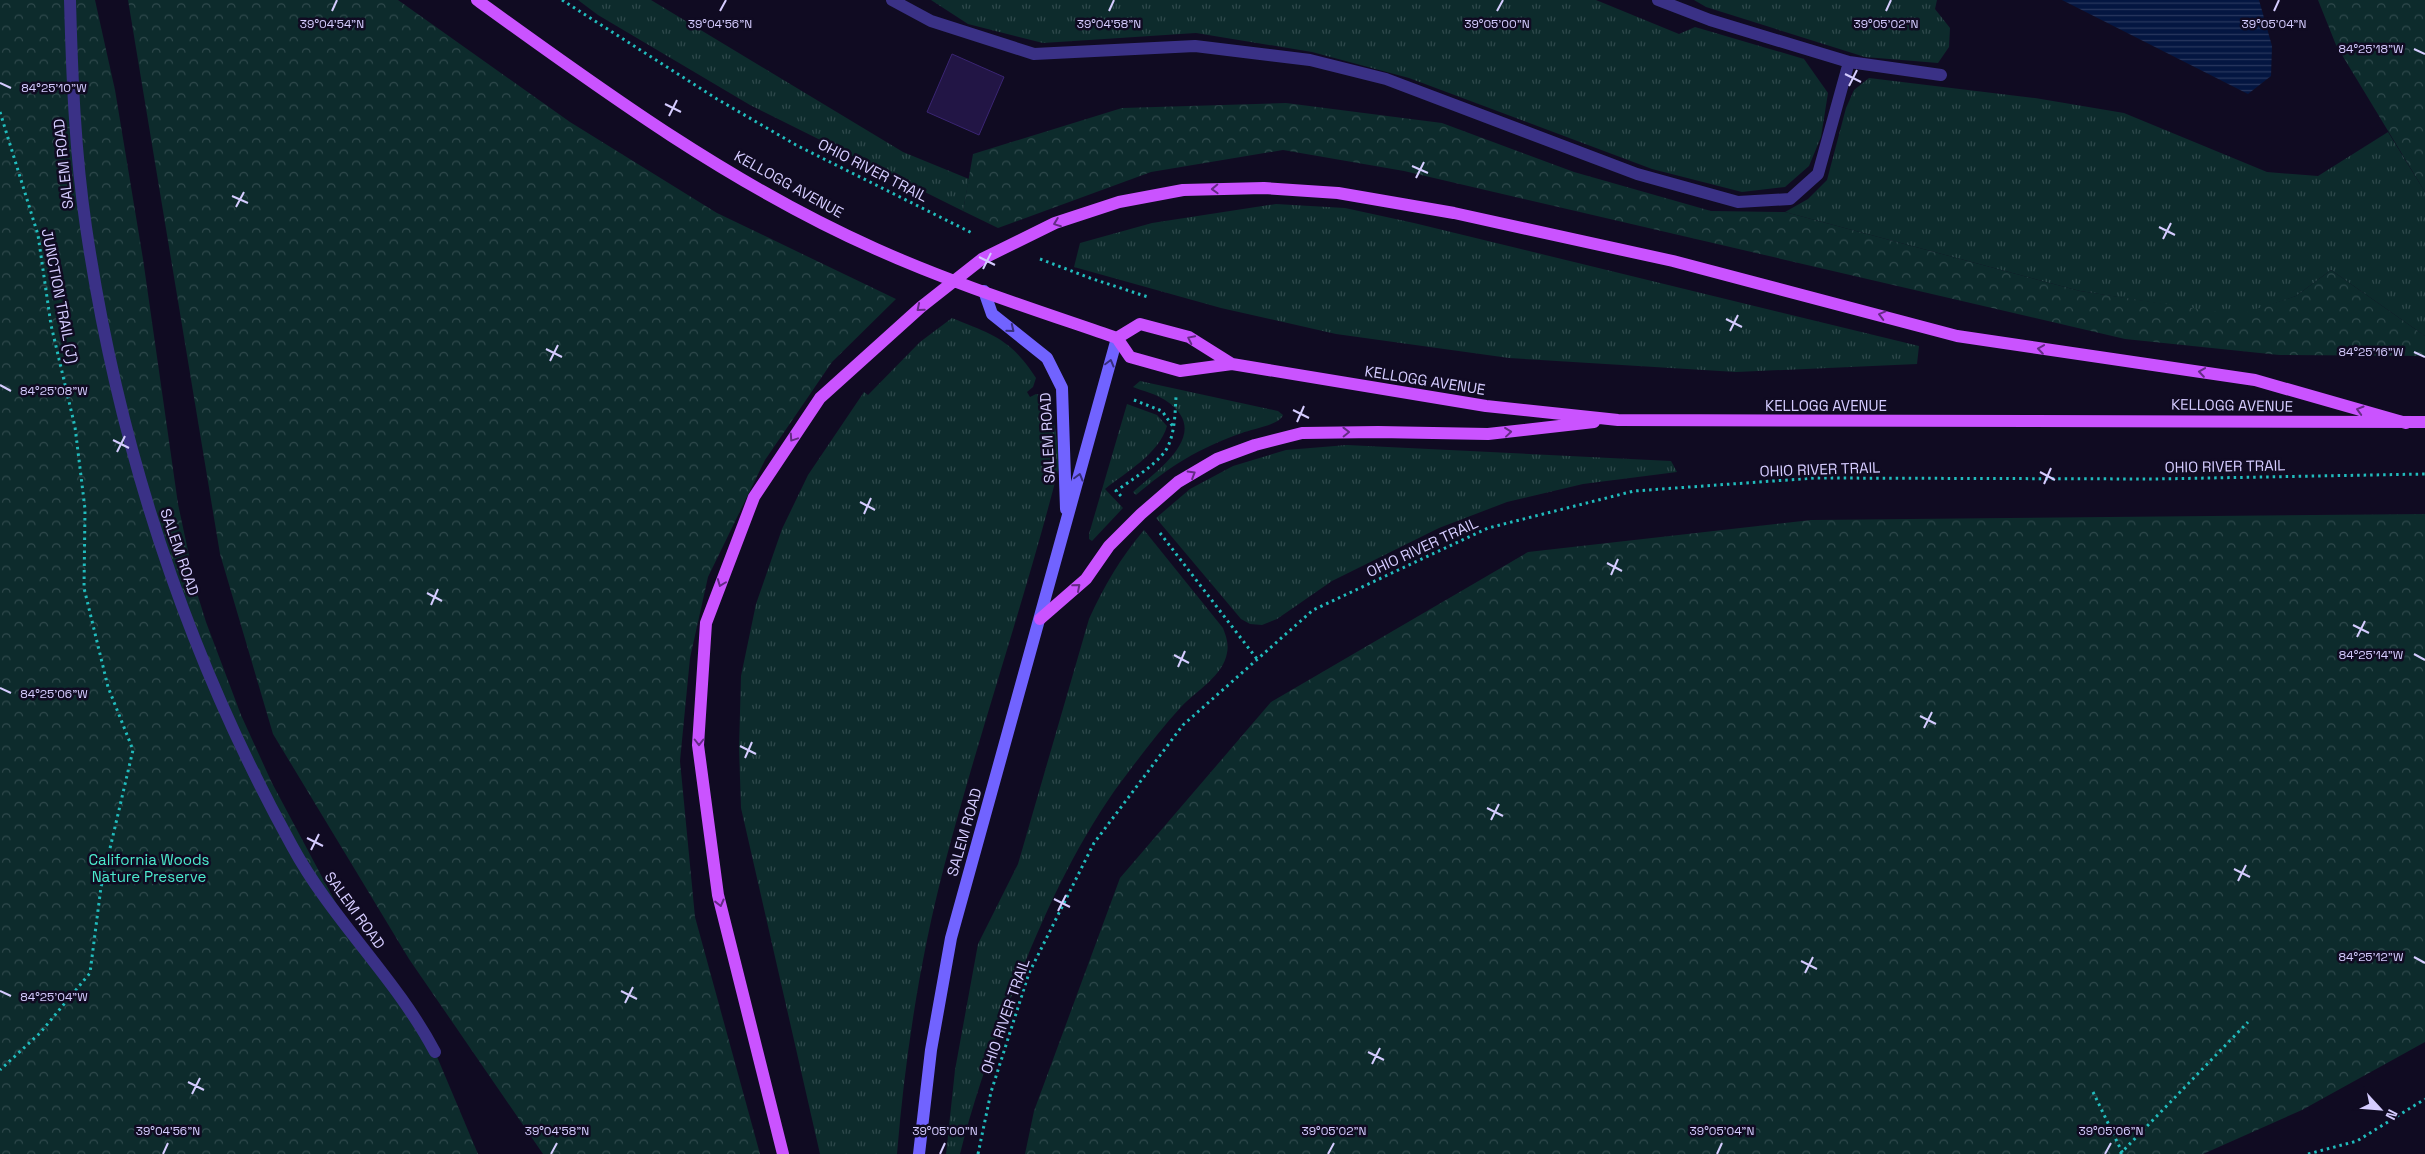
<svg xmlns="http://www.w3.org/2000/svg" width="2425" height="1154" viewBox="0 0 2425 1154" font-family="'Space Grotesk',sans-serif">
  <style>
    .grass { fill: url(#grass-tufts) }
    .forest { fill: url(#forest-crowns) }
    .water { fill: url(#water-rules) }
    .building { fill: #221545; stroke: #3a2573 }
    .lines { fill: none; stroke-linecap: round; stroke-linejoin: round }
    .path { stroke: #21bcbd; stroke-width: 3; stroke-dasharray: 2.5 4; stroke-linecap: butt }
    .lane { stroke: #3a3186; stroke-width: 12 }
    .street { stroke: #3a3186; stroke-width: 12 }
    .secondary { stroke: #7163ff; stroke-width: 12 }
    .primary { stroke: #ca53ff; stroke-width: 12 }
    .oneway { stroke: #642b85 }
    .oneway2 { stroke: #372e7a }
    .ticks { fill: none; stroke: #d5ccff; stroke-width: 2 }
    .labels { text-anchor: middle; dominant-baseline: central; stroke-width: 5; stroke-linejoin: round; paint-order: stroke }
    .street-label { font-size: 15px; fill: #d5ccff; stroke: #100b22 }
    .park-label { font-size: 15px; fill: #4cebce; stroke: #100b22 }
    .ticks-label { font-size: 12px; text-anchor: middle; fill: #d5ccff; stroke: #100b22; stroke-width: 5; stroke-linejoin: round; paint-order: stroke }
  </style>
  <defs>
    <pattern id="grass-tufts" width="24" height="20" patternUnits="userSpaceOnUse" patternTransform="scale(1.25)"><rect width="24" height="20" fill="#0d2b2c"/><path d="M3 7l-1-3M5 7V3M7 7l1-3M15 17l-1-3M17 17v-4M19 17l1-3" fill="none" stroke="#2f494c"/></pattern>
    <pattern id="forest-crowns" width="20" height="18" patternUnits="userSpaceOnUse" patternTransform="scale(1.25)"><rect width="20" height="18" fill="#0d2b2c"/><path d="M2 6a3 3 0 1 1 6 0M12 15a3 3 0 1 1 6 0" fill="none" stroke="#2f494c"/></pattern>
    <pattern id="water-rules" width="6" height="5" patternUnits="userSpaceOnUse" patternTransform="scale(1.25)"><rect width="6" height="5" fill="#041641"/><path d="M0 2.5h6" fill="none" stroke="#28375e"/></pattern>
  </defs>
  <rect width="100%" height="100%" fill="#100b22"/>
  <path class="grass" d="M 578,0 L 651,0 L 903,152 L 969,179 L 963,211 L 750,105 L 598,15 Z
    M 931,0 L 1596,0 L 1679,34 L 1695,27 L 1804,59 L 1828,93 L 1821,137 L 1809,166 L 1785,187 L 1742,192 L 1652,169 L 1409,78 L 1312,52 L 1196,33 L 1043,43 L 968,24 Z
    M 1694,0 L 1937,0 L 1935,9 L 1950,28 L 1949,47 L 1938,63 L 1865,57 L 1706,7 Z
    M 1869,78 L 2035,98 L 2124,113 L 2267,172 L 2318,176 L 2388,132 L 2425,192 L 2425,336 L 2331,270 L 2296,296 L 2238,316 L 2080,291 L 1785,212 L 1808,199 L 1827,180 L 1846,108 L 1854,90 Z
    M 1276,204 L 1345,208 L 1414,223 L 1919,346 L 1917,364 L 1736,372 L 1509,358 L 1336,334 L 1221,308 L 1074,267 L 1080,243 L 1152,223 Z
    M 952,318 C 993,335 1010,338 1036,378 L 1033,387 L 1027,392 L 1030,397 L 1036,394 L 1046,396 C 1055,419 1058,442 1059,467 C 1025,600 980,730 945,863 C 920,958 905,1057 897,1154 L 820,1154 L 741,808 L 739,748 L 741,676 L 756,604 L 782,529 L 808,475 L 864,392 L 868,395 L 920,342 Z
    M 1140,381 L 1278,411 L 1283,415 C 1280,425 1251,429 1242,433 C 1199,448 1170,466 1136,495 L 1133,492 C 1159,469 1214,432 1165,400 C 1156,394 1143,391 1133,387 Z
    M 1127,404 L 1157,415 L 1167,426 C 1159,454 1126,472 1105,489 L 1123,508 L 1092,541 L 1089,539 L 1089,534 Z
    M 1347,445 L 1671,461 L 1677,472 L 1583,484 L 1507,502 L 1439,528 L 1332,581 L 1277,619 L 1262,625 L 1250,624 L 1241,619 L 1156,518 L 1190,489 L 1233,466 L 1286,450 Z
    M 1144,530 L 1223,628 C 1226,636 1229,644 1227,653 C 1223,676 1196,691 1181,707 C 1157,733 1136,762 1115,790 C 1069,856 1038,928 1009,1003 C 990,1053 973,1102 960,1154 L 946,1154 L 955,1070 L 978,944 L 1018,864 L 1089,619 C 1104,586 1121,557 1144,530 Z"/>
  <path class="forest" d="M 0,0 L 95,0 L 115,90 L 143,259 L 178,504 L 197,593 L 206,622 L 241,715 L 272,783 L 337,905 L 435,1052 L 478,1154 L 0,1154 Z
    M 128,0 L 398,0 L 570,122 L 717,213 L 896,299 L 832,362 L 765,460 L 708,577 L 690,658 L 680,761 L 695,917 L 760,1154 L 543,1154 L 409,959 L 273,734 L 220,554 Z
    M 2318,0 L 2425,0 L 2425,192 L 2336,45 Z
    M 1286,103 L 1442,123 L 1574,172 L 1711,211 L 1785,212 L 2080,291 L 2238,315 L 2296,296 L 2331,270 L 2425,336 L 2425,356 L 2279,355 L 2125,339 L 1404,171 L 1283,150 L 1151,172 L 998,228 L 963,211 L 973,154 L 1122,108 Z
    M 2425,514 L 2425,1042 L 2302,1110 L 2203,1154 L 1025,1154 L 1034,1111 L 1120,878 L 1271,702 L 1528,552 L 1811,520 Z"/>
  <path class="water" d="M 2062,0 L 2259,0 L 2272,46 L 2271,76 L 2248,94 Z"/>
  <path class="building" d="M 952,54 L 1004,77 L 979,135 L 927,112 Z"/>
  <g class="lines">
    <path class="path" d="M 562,0 L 717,99 L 796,145 L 974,234
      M 0,112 L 38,235 L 51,325 L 75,427 L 85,509 L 84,588 L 108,687 L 133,750 L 101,887 L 90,973 L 40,1033 L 0,1070
      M 1040,259 L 1090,278 L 1148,297
      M 1134,400 L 1162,411 L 1174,428
      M 1121,496 L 1116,491 C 1131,480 1163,461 1169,444 C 1175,429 1175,413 1176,397
      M 1160,533 L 1257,659
      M 2093,1092 L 2123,1154
      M 978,1154 L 991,1092 L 1029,973 L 1094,843 L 1183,725 L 1313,610 L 1488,528 L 1634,491 L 1815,478 L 2155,479 L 2425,474
      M 2120,1154 L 2248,1022
      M 2308,1154 L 2357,1141 L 2425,1099"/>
    <path class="lane" d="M 892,0 L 931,21 L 1034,54 L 1195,46 L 1310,60 L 1386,79 L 1637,174 L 1738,202 L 1790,199 L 1818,174 L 1849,62
      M 1658,0 L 1710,20 L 1849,62 L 1941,75"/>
    <path class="street" d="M 70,0 C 72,76 75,152 86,227 C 118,445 186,654 292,846 C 332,920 396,978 435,1052"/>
    <path class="secondary" d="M 984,291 L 992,314 L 1047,358 L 1062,388 L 1066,509
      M 919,1154 L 931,1050 L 951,938 L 1117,338"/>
    <path class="primary" d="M 477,0 C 604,92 732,185 876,249 C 954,284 1036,310 1117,338 L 1130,357 L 1180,371 L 1232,364 L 1486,406 L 1618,420 L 2425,422
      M 1117,338 L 1140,324 L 1189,337 L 1232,364
      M 1040,619 L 1086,579 L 1109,546 L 1141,514 L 1178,482 L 1217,459 L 1255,445 L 1302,433 L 1378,432 L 1488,434 L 1594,422
      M 783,1154 L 718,895 L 698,745 L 706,623 L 754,497 L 820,398 L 921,307 L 982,259 L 1055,223 L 1119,202 L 1183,190 L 1264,188 L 1338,193 L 1454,213 L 1673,261 L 1957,336 L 2255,380 L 2406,423"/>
  </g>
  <defs><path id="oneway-chevron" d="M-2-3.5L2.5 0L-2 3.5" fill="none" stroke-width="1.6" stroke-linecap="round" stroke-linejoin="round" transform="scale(1.25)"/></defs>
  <g class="oneway">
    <use href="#oneway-chevron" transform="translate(1215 189) rotate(178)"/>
    <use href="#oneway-chevron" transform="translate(1057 223) rotate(159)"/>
    <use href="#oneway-chevron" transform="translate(920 308) rotate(140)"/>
    <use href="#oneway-chevron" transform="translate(1882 315) rotate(-165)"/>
    <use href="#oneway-chevron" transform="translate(1191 339) rotate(-154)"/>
    <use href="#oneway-chevron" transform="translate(2041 349) rotate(-172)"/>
    <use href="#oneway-chevron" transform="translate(2202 372) rotate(-172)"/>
    <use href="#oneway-chevron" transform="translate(2360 410) rotate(-164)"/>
    <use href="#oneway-chevron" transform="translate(1346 432) rotate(-1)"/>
    <use href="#oneway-chevron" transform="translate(1508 432) rotate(-6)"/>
    <use href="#oneway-chevron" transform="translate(793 438) rotate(124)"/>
    <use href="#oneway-chevron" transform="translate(1192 474) rotate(-31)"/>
    <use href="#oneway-chevron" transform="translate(721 583) rotate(111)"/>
    <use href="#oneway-chevron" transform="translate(1077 587) rotate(-41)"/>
    <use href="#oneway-chevron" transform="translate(699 742) rotate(90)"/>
    <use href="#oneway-chevron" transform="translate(720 903) rotate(76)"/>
  </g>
  <g class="oneway2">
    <use href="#oneway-chevron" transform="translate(1011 329) rotate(39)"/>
    <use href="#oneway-chevron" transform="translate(1110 363) rotate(-75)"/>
    <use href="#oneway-chevron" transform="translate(1079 477) rotate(-75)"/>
  </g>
  <path class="ticks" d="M 332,11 L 337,0M 720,11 L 726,0M 1109,11 L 1114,0M 1497,11 L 1503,0M 1886,11 L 1891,0M 2274,11 L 2279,0M 2414,49 L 2425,54M 1845,74 L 1861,82M 0,83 L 11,88M 1849,86 L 1857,70M 665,104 L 681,112M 669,116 L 677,100M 1412,166 L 1428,173M 1416,178 L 1424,162M 232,196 L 248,203M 236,207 L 244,192M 2159,227 L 2175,235M 2163,239 L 2171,223M 979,257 L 995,265M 983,269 L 991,253M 1726,319 L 1742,327M 1730,331 L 1738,315M 546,349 L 562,357M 2414,352 L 2425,357M 550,361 L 558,345M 0,385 L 11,391M 1293,410 L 1309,418M 1297,422 L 1304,406M 113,440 L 129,448M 117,452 L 125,436M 2040,472 L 2055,480M 2044,484 L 2051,468M 860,502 L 875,510M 864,514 L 871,498M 1607,563 L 1622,571M 1611,575 L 1618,559M 427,593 L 442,601M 431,605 L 438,589M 2353,625 L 2369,633M 2357,637 L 2365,621M 2414,654 L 2425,660M 1174,655 L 1189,663M 1178,667 L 1185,651M 0,688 L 11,693M 1920,716 L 1936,724M 1924,728 L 1932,712M 740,746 L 756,754M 745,758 L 752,742M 1487,808 L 1503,816M 1491,820 L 1499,804M 307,838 L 323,846M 311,850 L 319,834M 2234,869 L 2250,877M 2238,881 L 2246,865M 1054,899 L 1070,907M 1058,911 L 1066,895M 2414,957 L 2425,963M 1801,961 L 1817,969M 1805,973 L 1813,957M 0,991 L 11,996M 621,991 L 637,999M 625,1003 L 633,987M 1368,1052 L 1384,1060M 1372,1064 L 1380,1048M 188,1082 L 204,1090M 192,1094 L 200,1078M 163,1154 L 168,1143M 551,1154 L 557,1143M 940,1154 L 945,1143M 1328,1154 L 1334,1143M 1717,1154 L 1722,1143M 2105,1154 L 2111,1143"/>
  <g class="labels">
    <g class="street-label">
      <text transform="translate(63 164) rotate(-96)">SALEM ROAD</text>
      <text transform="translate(873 170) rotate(27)">OHIO RIVER TRAIL</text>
      <text transform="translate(789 184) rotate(29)">KELLOGG AVENUE</text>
      <text transform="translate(60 296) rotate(79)">JUNCTION TRAIL (J)</text>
      <text transform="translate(1425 380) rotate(9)">KELLOGG AVENUE</text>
      <text x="1826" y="405">KELLOGG AVENUE</text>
      <text transform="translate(2232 405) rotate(1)">KELLOGG AVENUE</text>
      <text transform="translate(1047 438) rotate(-93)">SALEM ROAD</text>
      <text transform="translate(2225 466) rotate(-1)">OHIO RIVER TRAIL</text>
      <text transform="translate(1820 469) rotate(-2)">OHIO RIVER TRAIL</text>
      <text transform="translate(1422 547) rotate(-25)">OHIO RIVER TRAIL</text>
      <text transform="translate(180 552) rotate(71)">SALEM ROAD</text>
      <text transform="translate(964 832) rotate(-74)">SALEM ROAD</text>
      <text transform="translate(355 910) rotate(54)">SALEM ROAD</text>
      <text transform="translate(1005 1016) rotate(-71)">OHIO RIVER TRAIL</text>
    </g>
    <g class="park-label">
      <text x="149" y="859">California Woods<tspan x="149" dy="17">Nature Preserve</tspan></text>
    </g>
  </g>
  <g class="ticks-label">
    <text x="332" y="28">39°04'54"N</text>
    <text x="720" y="28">39°04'56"N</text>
    <text x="1109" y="28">39°04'58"N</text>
    <text x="1497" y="28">39°05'00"N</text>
    <text x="1886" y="28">39°05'02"N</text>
    <text x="2274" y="28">39°05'04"N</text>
    <text x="2371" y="53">84°25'18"W</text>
    <text x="54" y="92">84°25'10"W</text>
    <text x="2371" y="356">84°25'16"W</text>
    <text x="54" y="395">84°25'08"W</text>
    <text x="2371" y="659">84°25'14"W</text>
    <text x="54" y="698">84°25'06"W</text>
    <text x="2371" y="961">84°25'12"W</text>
    <text x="54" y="1001">84°25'04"W</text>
    <text x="168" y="1135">39°04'56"N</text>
    <text x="557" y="1135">39°04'58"N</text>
    <text x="945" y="1135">39°05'00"N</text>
    <text x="1334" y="1135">39°05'02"N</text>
    <text x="1722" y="1135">39°05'04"N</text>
    <text x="2111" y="1135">39°05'06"N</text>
  </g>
  <g transform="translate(2380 1109) rotate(116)" stroke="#100b22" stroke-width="4" paint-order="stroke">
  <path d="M0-4L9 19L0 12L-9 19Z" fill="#d5ccff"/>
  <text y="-8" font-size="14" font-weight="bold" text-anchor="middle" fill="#d5ccff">N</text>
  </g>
</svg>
